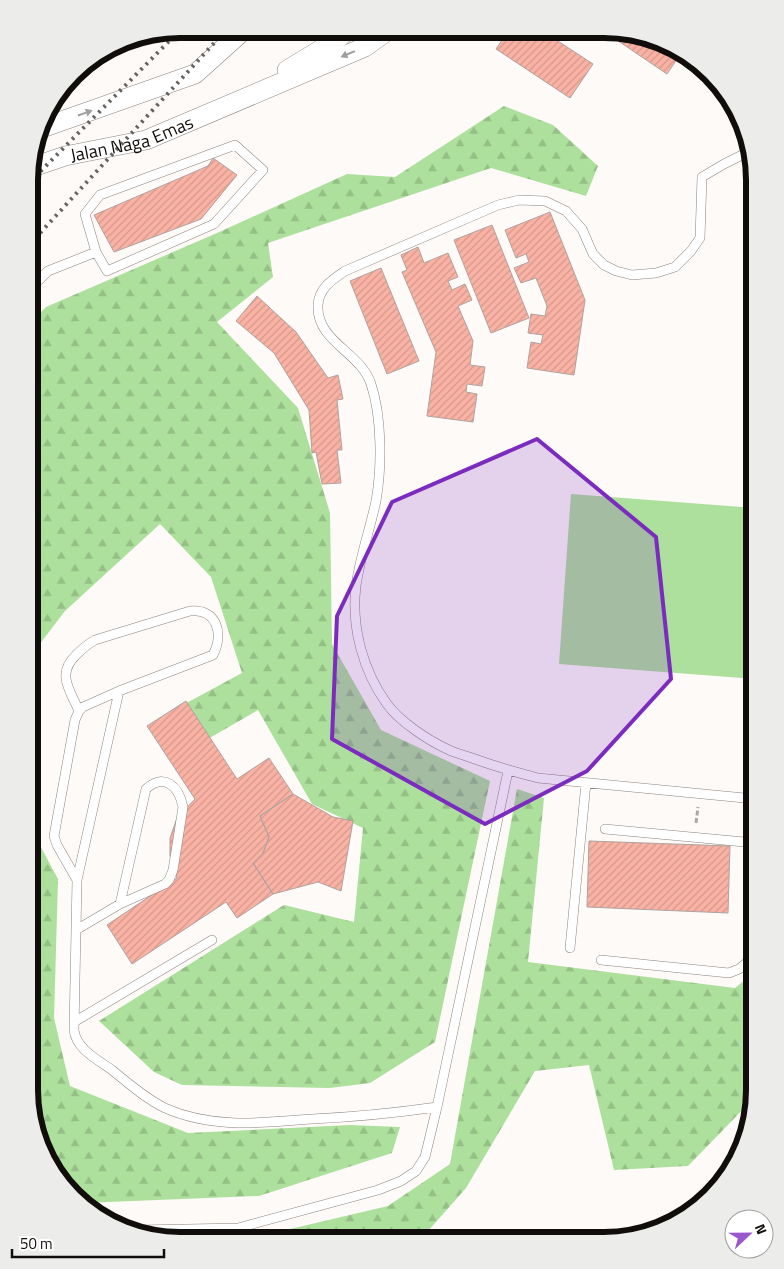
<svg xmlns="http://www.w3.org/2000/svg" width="784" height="1269" viewBox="0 0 784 1269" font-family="'Titillium Web',sans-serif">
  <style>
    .grass { fill: #ade09c }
    .forest { fill: url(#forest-firs) }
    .building { fill: url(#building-hatch); stroke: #afa29f }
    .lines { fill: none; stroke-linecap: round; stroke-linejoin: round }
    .lane-casing { stroke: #8d847d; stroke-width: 10 }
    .street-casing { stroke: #8d847d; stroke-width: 20 }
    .path { stroke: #aca8a5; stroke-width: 3; stroke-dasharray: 5 2.5; stroke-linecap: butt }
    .lane { stroke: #fff; stroke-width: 9 }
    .street { stroke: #fff; stroke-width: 19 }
    .rail { stroke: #676361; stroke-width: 4; stroke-dasharray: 2.5 5; stroke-linecap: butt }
    .oneway { fill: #a09e9d }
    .marked { fill: #7b2cbf; fill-opacity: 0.2; stroke: #7b2cbf; stroke-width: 4; stroke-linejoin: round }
    .labels { text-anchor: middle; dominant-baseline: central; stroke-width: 5; stroke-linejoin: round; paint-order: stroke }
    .street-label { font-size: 18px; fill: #110d0b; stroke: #fff }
    .rim { fill: none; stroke: #110d0b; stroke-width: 6 }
  </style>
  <defs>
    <pattern id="forest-firs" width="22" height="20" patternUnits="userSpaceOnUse" patternTransform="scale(1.25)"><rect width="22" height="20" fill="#ade09c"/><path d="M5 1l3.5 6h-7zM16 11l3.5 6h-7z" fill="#94bf85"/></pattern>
    <pattern id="building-hatch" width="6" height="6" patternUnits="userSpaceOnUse" patternTransform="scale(1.25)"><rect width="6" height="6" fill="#f9b2a4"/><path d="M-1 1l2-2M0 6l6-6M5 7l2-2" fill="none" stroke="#d4988c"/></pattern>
  </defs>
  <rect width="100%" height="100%" fill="#fefaf7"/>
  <path class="grass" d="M 571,494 L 755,508 L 755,679 L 559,664 Z"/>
  <path class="forest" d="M 504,106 L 553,125 L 598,166 L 586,196 L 491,168 L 268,243 L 273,277 L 217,322 L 298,408 L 330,513 L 332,644 L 381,730 L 490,781 L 435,1042 L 370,1083 L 330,1088 L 182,1085 L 154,1072 L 99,1021 L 284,905 L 354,922 L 363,828 L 312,804 L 258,710 L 201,743 L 179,707 L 242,673 L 211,577 L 160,524 L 65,611 L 29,658 L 30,324 L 46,307 L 217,233 L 347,174 L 395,177 Z
    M 517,789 L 544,798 L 528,962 L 735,988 L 755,972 L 755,1097 L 688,1166 L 614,1170 L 589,1065 L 535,1071 L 466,1188 L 420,1240 L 248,1239 L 388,1206 L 450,1164 Z
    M 29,825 L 58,879 L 54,1018 L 70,1086 L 188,1133 L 350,1125 L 400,1127 L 392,1153 L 259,1196 L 83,1203 L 40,1147 L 29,1090 Z"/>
  <path class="building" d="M 509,30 L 541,30 L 593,64 L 570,98 L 496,49 Z
    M 602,30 L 625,30 L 681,53 L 667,74 Z
    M 213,158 L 237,175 L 201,219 L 114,252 L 94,215 L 208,166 Z
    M 550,212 L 585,300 L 574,375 L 527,368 L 531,342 L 541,344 L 543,335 L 528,333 L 531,314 L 545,316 L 547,306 L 536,278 L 521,283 L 514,268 L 529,262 L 526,254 L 516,258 L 505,230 Z
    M 492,225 L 529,318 L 491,333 L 454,240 Z
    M 418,247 L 424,263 L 448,253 L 458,277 L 448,281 L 452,290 L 465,284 L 472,300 L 458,306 L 473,341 L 470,365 L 485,367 L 482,386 L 467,384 L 466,392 L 477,394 L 473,422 L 427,416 L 436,352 L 402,272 L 407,270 L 401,255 Z
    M 381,268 L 419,361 L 387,374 L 350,281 Z
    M 257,296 L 296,332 L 328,378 L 338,375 L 343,399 L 337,400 L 342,450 L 337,450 L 341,483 L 322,484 L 316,452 L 312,453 L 309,410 L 274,353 L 236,321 Z
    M 186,701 L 237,779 L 269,758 L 293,794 L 260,816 L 269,837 L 263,853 L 253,863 L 273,894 L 237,918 L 226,902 L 132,964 L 107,925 L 177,878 L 170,856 L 170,838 L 177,818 L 195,799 L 147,726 Z
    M 293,794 L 333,817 L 353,821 L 341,891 L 318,882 L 273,894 L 253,863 L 263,853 L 269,837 L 260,816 Z
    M 589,841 L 730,846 L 728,913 L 587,907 Z"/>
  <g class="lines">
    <defs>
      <path id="lane" d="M 71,78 L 77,75 L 100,54
        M 235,145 L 263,170 L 214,224 L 107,271 L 96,252 L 85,214 L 100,195 Z
        M 750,151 L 724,164 L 702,177 L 700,238 L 691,251 L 675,267 L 656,273 L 632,275 L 616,271 L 604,265 L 593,254 L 582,229 L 566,211 L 545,201 L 519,200 L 498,205 L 345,271 C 332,280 319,288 318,305 C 316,342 361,352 371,384 C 382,417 382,467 376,501 C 370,529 360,557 356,586 C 351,627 363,671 387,704 C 400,722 428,740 447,749 C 455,753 464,755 472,758 C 494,766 515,772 538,778 L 755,799
        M 30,289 L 48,271 L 96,252
        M 79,711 C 70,690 56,674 76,655 C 82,649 88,644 95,640 L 190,611 C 217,608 224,634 213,655 L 119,691 L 77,880 L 74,1030 C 76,1049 98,1060 112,1070 C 128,1083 146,1099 165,1108 C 212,1129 262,1123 312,1119 C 354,1117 395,1113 437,1107
        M 605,829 L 755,843
        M 77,880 L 57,845 L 54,836 L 75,720 L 79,711 L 83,707 L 119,691
        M 76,930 L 120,904 L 165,884 L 169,880 L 173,870 L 183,807 C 179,787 165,772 146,789 L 120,904
        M 570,948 L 586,783
        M 601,960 L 729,973 L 739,969 L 755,956
        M 74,1022 L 212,940
        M 138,1230 L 238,1228 L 378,1190 L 401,1181 L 416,1171 L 425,1157 L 437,1107 L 508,771"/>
      <g id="street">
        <path d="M 287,70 L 335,41 L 349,29"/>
        <path d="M 39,129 L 195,74 L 245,29"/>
        <path id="s1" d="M 30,168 L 65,156 L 146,140 L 365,47 L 390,29"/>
      </g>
    </defs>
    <use href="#lane" class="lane-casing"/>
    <use href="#street" class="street-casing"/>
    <path class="path" d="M 696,823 L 698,807"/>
    <use href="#lane" class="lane"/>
    <use href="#street" class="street"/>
    <path class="rail" d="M 30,182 L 181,29
      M 30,244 L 227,29"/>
  </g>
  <defs><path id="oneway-solid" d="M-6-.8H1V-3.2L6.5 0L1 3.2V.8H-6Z" transform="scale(1.25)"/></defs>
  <g class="oneway">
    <use href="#oneway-solid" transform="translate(348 54) rotate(157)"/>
    <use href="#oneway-solid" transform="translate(85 113) rotate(-19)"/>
  </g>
  <path class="marked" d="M 537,439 L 656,537 L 671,679 L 587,771 L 485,824 L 332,739 L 337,616 L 392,502 Z"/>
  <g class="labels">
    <g class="street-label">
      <text stroke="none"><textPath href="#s1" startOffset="106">Jalan Naga Emas</textPath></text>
    </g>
  </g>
  <path d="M0 0H784V1269H0ZM180 38H604A142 142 0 0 1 746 180V1090A142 142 0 0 1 604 1232H180A142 142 0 0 1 38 1090V180A142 142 0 0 1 180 38Z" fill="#ececeb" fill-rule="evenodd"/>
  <path class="rim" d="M180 38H604A142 142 0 0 1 746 180V1090A142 142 0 0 1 604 1232H180A142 142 0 0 1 38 1090V180A142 142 0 0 1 180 38Z"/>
  <g transform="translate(749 1234) rotate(68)"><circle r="24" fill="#ffffff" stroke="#a09e9d"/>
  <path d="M0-4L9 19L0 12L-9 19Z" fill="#9a58ce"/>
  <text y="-8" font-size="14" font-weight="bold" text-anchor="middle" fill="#110d0b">N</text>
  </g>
  <path d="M12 1249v8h152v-8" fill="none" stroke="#110d0b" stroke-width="2.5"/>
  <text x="20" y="1249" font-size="15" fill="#110d0b" stroke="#ffffff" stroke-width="4" paint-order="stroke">50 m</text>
</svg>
